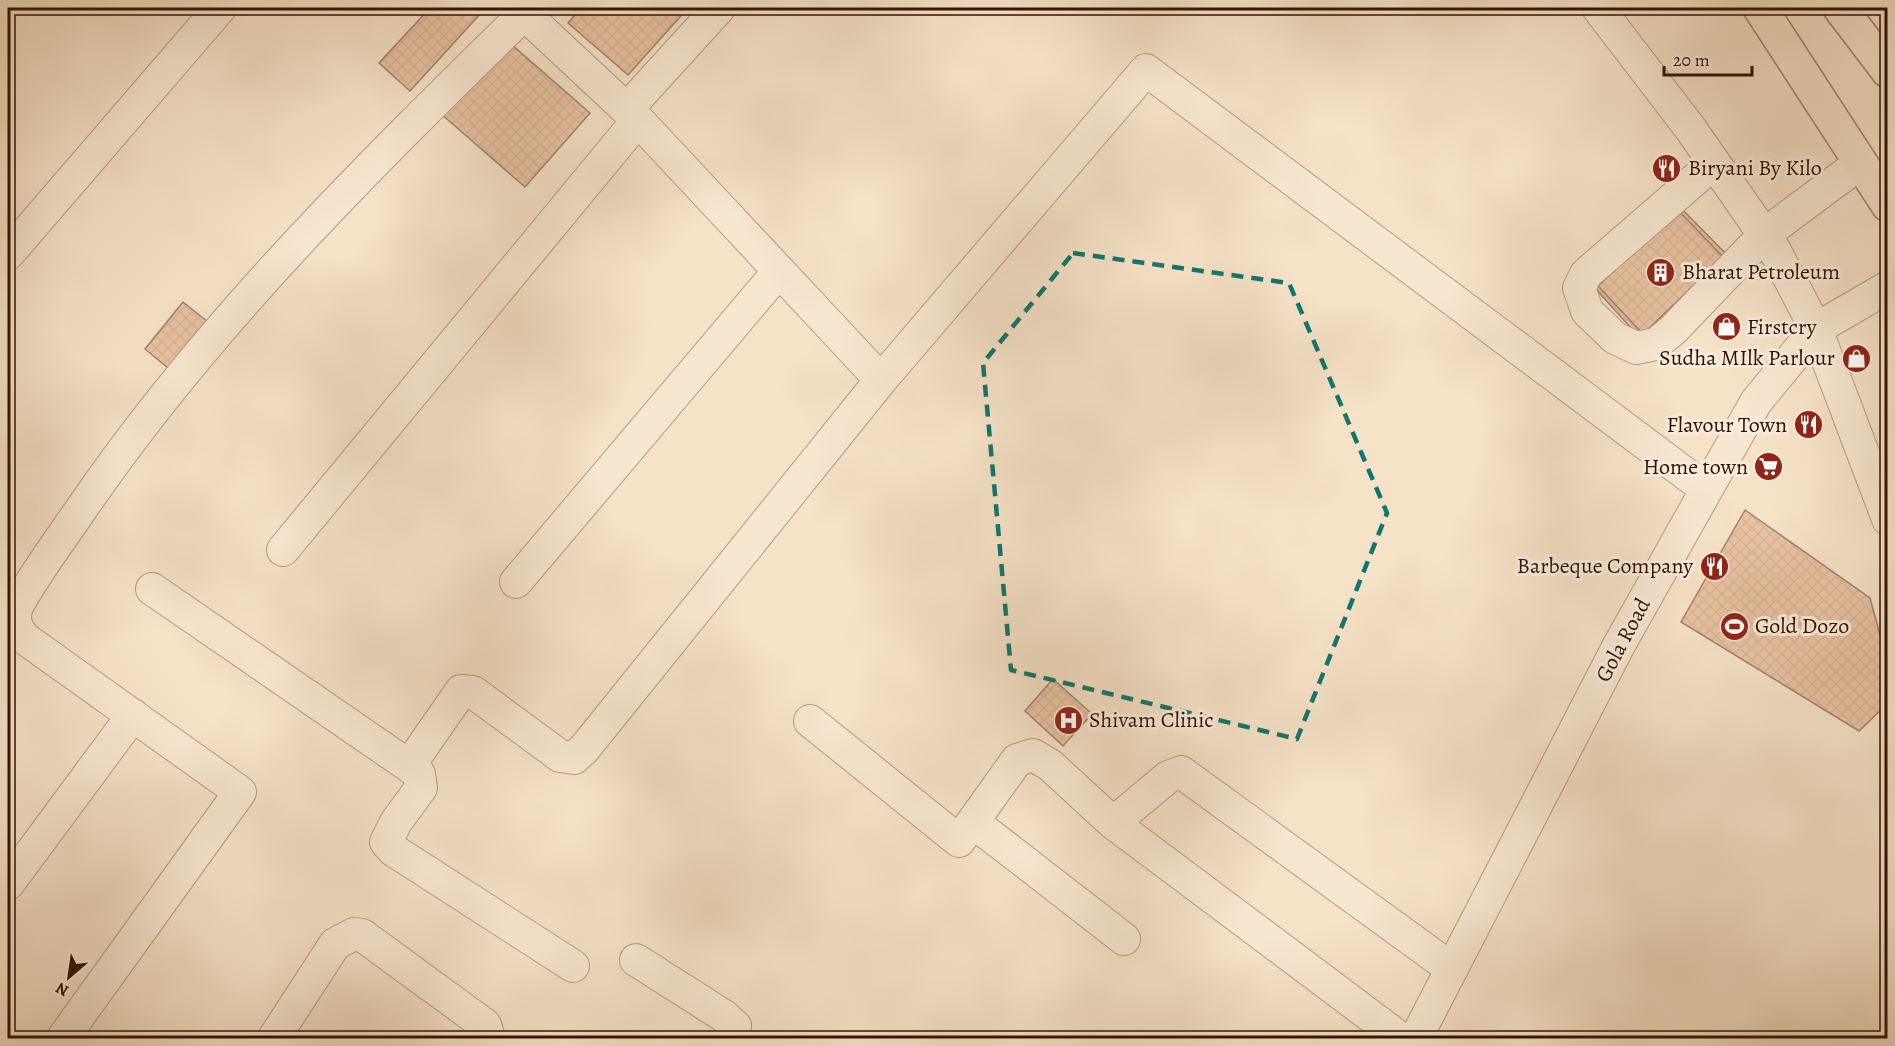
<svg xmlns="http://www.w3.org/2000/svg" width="1895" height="1046" viewBox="0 0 1895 1046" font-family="Alegreya,serif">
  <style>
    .building { fill: url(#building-cross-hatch); stroke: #311203; stroke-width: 1.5 }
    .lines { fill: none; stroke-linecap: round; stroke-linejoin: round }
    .minor-casing { stroke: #624634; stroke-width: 34 }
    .highway-casing { stroke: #311203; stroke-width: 36 }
    .minor { stroke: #f9ecdb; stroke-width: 32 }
    .highway { stroke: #f6e2c7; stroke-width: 33 }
    .marked { fill: none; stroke: #0f766e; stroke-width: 4.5; stroke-dasharray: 12 8; stroke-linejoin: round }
    .labels { text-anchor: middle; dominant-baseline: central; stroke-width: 6; stroke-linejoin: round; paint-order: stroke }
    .poi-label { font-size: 22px; fill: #311203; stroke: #f9ecdb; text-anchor: start }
    .street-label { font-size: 22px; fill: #311203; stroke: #f9ecdb }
  </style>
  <defs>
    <pattern id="building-cross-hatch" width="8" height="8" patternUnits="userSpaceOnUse" patternTransform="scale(1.5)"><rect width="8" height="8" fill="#d99c73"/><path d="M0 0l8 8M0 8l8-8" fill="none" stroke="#b17e5c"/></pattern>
  </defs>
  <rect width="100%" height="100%" fill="#f6e2c7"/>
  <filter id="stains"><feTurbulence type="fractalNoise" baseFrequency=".00333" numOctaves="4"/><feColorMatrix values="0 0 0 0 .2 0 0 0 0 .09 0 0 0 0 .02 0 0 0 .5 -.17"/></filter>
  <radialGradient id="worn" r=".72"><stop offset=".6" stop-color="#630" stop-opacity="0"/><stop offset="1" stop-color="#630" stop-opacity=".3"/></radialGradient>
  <path class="building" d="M 430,8 L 475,8 L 481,13 L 410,91 L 379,63 Z
    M 581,8 L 688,8 L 628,75 L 568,23 Z
    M 504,38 L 590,113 L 525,187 L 440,113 Z
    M 1678,205 L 1731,259 L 1641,339 L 1592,285 Z
    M 1678,210 L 1723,257 L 1643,334 L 1598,286 Z
    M 183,302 L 213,326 L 174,373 L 145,349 Z
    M 1745,510 L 1870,598 L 1888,664 L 1888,703 L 1859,731 L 1681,622 Z
    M 1053,679 L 1092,714 L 1063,746 L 1025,711 Z"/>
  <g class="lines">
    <defs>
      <path id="minor" d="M 518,8 L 638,120 L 881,380 L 1146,70 L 1706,489
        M 1598,8 L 1690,128 L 1774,249 L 1816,329 L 1888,519
        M 627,109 L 719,8
        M 1714,163 L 1586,274 L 1579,288 L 1587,311 L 1615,338 L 1636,348 L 1656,344 L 1673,330 L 1765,234 L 1859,164
        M 8,254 L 220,8
        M 283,550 L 638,120
        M 516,582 L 779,271
        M 152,589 L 409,766
        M 810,721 L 959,841 L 1017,760 L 1033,755 L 1050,765 L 1113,823 L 1400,1038
        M 973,822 L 1124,939
        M 1113,823 L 1168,777 L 1181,772 L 1452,969
        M 8,884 L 133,715
        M 636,960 L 724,1016 L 735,1026 L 734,1038
        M 573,966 L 393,850 L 386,842 L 396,822 L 421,788 L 419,774 L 409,766 L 461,691 L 473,692 L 560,756 L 574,758 L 584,749 L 881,380
        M 63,1038 L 240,792 L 24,638 C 15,626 13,620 17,606 C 36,572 60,540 82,508 C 207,325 367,168 525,13
        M 274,1038 L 335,944 L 354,934 L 362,935 L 485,1025 L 489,1038
        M 1416,1038 L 1619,645 L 1756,402 L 1816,329 L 1888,287"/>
      <path id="highway" d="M 1760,8 L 1888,205
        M 1840,8 L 1888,71"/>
    </defs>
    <use href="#minor" class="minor-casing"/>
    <use href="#highway" class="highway-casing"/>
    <use href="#minor" class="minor"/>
    <use href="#highway" class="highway"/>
  </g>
  <path d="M0 0H1895V1046H0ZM 1073,253 L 1289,283 L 1387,513 L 1297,739 L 1011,670 L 983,363 Z" fill="#f6e2c7" fill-opacity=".55" fill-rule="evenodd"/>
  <path class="marked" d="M 1073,253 L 1289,283 L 1387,513 L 1297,739 L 1011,670 L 983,363 Z"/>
  <defs>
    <symbol id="restaurant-disc" viewBox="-11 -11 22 22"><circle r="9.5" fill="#8f2418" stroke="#f9ecdb"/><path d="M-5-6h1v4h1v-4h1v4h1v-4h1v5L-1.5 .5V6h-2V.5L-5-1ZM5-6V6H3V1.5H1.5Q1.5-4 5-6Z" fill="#fff"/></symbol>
    <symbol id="building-disc" viewBox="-11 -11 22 22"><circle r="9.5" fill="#8f2418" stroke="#f9ecdb"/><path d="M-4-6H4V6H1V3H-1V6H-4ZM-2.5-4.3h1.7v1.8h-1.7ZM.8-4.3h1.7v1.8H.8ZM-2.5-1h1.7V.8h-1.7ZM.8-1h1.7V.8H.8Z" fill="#fff"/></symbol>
    <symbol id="shop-disc" viewBox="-11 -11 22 22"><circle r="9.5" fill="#8f2418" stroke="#f9ecdb"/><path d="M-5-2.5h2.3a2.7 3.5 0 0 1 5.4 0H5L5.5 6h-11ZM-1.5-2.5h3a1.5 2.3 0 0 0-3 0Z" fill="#fff"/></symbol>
    <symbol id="supermarket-disc" viewBox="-11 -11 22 22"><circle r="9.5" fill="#8f2418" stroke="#f9ecdb"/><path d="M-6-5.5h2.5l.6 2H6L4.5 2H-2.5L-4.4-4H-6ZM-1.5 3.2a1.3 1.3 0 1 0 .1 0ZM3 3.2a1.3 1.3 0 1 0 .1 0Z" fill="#fff"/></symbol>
    <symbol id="stadium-disc" viewBox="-11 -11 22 22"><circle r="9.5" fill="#8f2418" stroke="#f9ecdb"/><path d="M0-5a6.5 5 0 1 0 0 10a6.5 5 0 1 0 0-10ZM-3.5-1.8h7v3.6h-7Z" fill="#fff"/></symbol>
    <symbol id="hospital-disc" viewBox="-11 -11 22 22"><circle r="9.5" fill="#8f2418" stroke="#f9ecdb"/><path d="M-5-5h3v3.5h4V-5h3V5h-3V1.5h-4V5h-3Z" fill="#fff"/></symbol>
  </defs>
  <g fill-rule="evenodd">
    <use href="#restaurant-disc" x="1650" y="152" width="33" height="33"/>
    <use href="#building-disc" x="1644" y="256" width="33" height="33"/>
    <use href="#shop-disc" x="1710" y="310" width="33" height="33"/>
    <use href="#shop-disc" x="1840" y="342" width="33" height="33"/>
    <use href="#restaurant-disc" x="1792" y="408" width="33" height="33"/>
    <use href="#supermarket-disc" x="1752" y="450" width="33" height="33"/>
    <use href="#restaurant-disc" x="1698" y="550" width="33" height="33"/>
    <use href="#stadium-disc" x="1718" y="610" width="33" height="33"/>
    <use href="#hospital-disc" x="1052" y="704" width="33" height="33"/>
  </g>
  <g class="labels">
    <g class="poi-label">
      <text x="1688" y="168">Biryani By Kilo</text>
      <text x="1682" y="272">Bharat Petroleum</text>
      <text x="1747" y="327">Firstcry</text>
      <text x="1835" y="358" text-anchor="end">Sudha MIlk Parlour</text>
      <text x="1787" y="425" text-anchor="end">Flavour Town</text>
      <text x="1748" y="467" text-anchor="end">Home town</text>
      <text x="1693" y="566" text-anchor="end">Barbeque Company</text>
      <text x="1755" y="626">Gold Dozo</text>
      <text x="1089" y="720">Shivam Clinic</text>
    </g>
    <g class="street-label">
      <text transform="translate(1623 640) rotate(-62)">Gola Road</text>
    </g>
  </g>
  <rect width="1895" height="1046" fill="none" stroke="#f6e2c7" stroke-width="30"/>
  <rect x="9" y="9" width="1877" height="1028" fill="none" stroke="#311203" stroke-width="3"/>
  <rect x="15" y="15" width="1865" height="1016" fill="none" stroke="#311203" stroke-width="1.5"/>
  <g transform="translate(69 977) rotate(209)" stroke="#f9ecdb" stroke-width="4.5" paint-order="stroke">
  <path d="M0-4.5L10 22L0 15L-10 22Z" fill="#311203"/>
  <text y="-9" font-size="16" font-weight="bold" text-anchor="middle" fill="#311203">N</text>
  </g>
  <path d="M1664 66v9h88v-9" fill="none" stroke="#311203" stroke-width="3"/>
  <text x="1673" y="66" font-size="18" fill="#311203" stroke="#f9ecdb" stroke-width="4.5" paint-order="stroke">20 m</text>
  <rect width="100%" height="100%" filter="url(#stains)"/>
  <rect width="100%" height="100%" fill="url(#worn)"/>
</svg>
